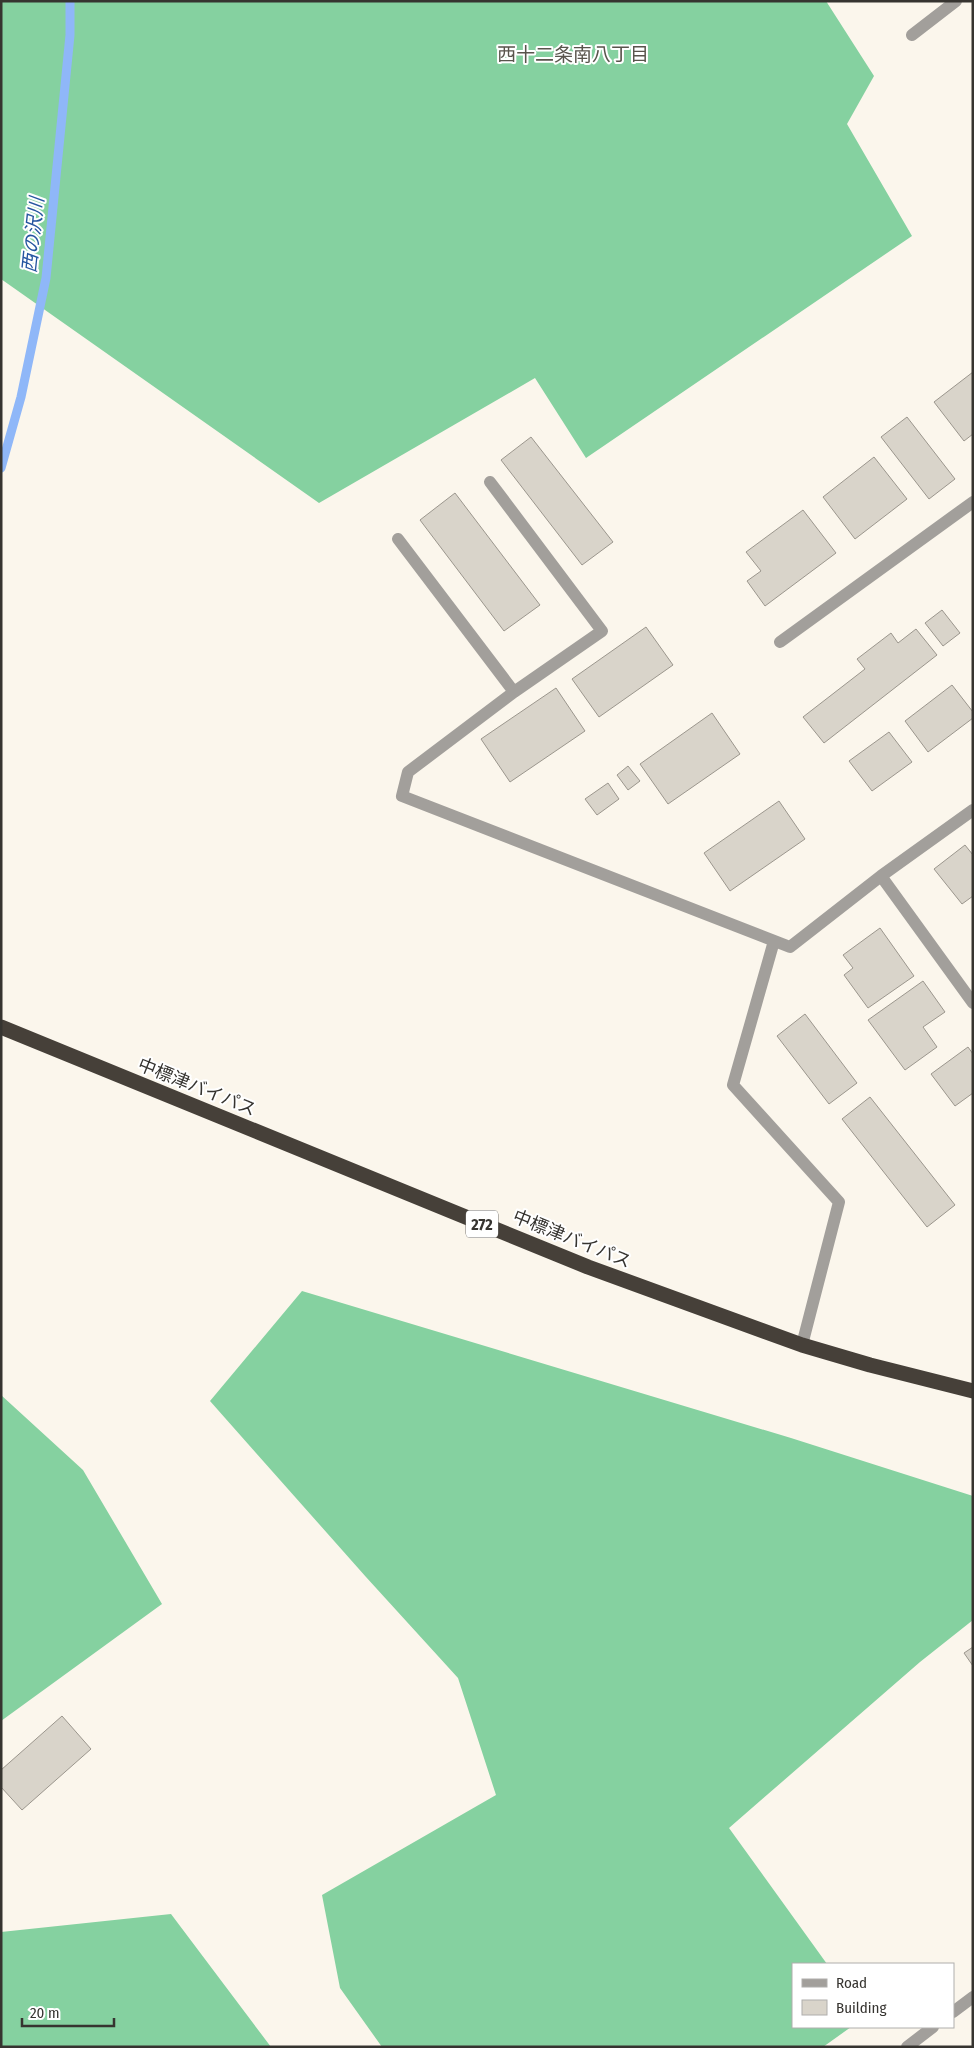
<svg xmlns="http://www.w3.org/2000/svg" width="974" height="2048" viewBox="0 0 974 2048" font-family="'Fira Sans Condensed','Noto Sans JP',sans-serif">
  <style>
    .forest { fill: #85d1a0 }
    .lines { fill: none; stroke-linecap: round; stroke-linejoin: round }
    .stream { stroke: #8fb7f8; stroke-width: 9 }
    .building { fill: #d9d4ca; stroke: #9b968d }
    .minor { stroke: #a29f9b; stroke-width: 12 }
    .highway { stroke: #464039; stroke-width: 15 }
    .labels { text-anchor: middle; dominant-baseline: central; stroke-width: 4; stroke-linejoin: round; paint-order: stroke }
    .shield { fill: #fff; stroke: #72716e; stroke-width: 1 }
    .shield-label { font-size: 16px; font-weight: bold; fill: #363430 }
    .street-label { font-size: 18px; fill: #363430; stroke: #fff }
    .neighbourhood-label { font-size: 19px; fill: #59544c; stroke: #fff }
    .water-label { font-size: 19px; font-style: italic; fill: #2555a0; stroke: #fff }
  </style>
  <rect width="100%" height="100%" fill="#fbf6ec"/>
  <path class="forest" d="M 1,1 L 826,1 L 874,76 L 847,124 L 912,236 L 586,458 L 535,378 L 319,503 L 1,279 Z
    M 302,1291 L 791,1438 L 973,1496 L 973,1620 L 920,1662 L 729,1828 L 827,1964 L 793,1964 L 793,2027 L 851,2027 L 823,2047 L 382,2047 L 340,1988 L 322,1895 L 496,1795 L 458,1678 L 366,1577 L 210,1401 Z
    M 1,1395 L 83,1470 L 162,1604 L 1,1721 Z
    M 171,1914 L 271,2047 L 1,2047 L 1,1932 Z"/>
  <g class="lines">
    <path class="stream" d="M 1,468 L 21,397 L 46,278 L 70,35 L 70,1"/>
  </g>
  <path class="building" d="M 973,372 L 973,434 L 964,441 L 934,402 Z
    M 907,417 L 955,479 L 929,499 L 881,437 Z
    M 531,437 L 613,542 L 582,565 L 501,460 Z
    M 874,457 L 907,499 L 855,539 L 823,497 Z
    M 455,493 L 540,605 L 504,631 L 420,520 Z
    M 803,510 L 836,553 L 765,606 L 747,581 L 761,571 L 746,552 Z
    M 942,610 L 960,633 L 943,646 L 925,623 Z
    M 646,627 L 673,665 L 599,717 L 572,679 Z
    M 916,629 L 937,655 L 824,743 L 803,717 L 865,669 L 857,659 L 891,633 L 898,643 Z
    M 952,685 L 973,712 L 973,718 L 928,752 L 905,721 Z
    M 556,688 L 585,731 L 510,782 L 481,739 Z
    M 712,713 L 740,754 L 668,804 L 640,764 Z
    M 889,732 L 912,762 L 872,791 L 849,761 Z
    M 628,766 L 640,781 L 628,790 L 617,775 Z
    M 608,783 L 619,799 L 597,815 L 585,799 Z
    M 779,801 L 805,839 L 730,891 L 704,853 Z
    M 965,845 L 973,855 L 973,896 L 962,904 L 934,869 Z
    M 880,928 L 914,976 L 868,1008 L 844,975 L 853,968 L 843,955 Z
    M 923,981 L 945,1012 L 923,1027 L 937,1047 L 905,1070 L 868,1020 Z
    M 805,1014 L 857,1083 L 829,1104 L 777,1036 Z
    M 968,1047 L 973,1054 L 973,1093 L 955,1106 L 931,1074 Z
    M 870,1097 L 955,1205 L 927,1227 L 842,1119 Z
    M 973,1647 L 973,1666 L 964,1653 Z
    M 62,1716 L 91,1749 L 22,1810 L 1,1787 L 1,1770 Z"/>
  <g class="lines">
    <path class="minor" d="M 912,35 L 956,1
      M 490,482 L 602,631 L 514,692 L 408,772 L 402,796 L 790,947 L 881,876
      M 398,539 L 514,692
      M 780,642 L 973,502
      M 973,810 L 881,876 L 973,1003
      M 774,941 L 733,1085 L 839,1202 L 802,1345
      M 953,2012 L 973,1997
      M 907,2047 L 933,2027"/>
    <path class="highway" d="M 1,1027 L 588,1267 L 802,1345 L 870,1365 L 973,1391"/>
  </g>
  <g class="labels">
    <rect class="shield" x="466" y="1210.5" width="32" height="27" rx="4"/>
    <g class="shield-label">
      <text x="482" y="1224">272</text>
    </g>
    <g class="street-label">
      <text transform="translate(197 1087) rotate(22)">中標津バイパス</text>
      <text transform="translate(572 1239) rotate(22)">中標津バイパス</text>
    </g>
    <g class="neighbourhood-label">
      <text x="573" y="54">西十二条南八丁目</text>
    </g>
    <g class="water-label">
      <text transform="translate(33 235) rotate(-84)">西の沢川</text>
    </g>
  </g>
  <rect width="974" height="2048" fill="none" stroke="#363430" stroke-width="5"/>
  <rect x="792" y="1963" width="162" height="65" fill="#ffffff" stroke="#afaeac"/>
  <rect x="802" y="1979" width="25" height="8" fill="#a29f9b" stroke="#afaeac"/>
  <text x="836" y="1988" font-size="15" fill="#363430">Road</text>
  <rect x="802" y="2000" width="25" height="15" fill="#d9d4ca" stroke="#afaeac"/>
  <text x="836" y="2013" font-size="15" fill="#363430">Building</text>
  <path d="M22 2018v8h92v-8" fill="none" stroke="#363430" stroke-width="2.5"/>
  <text x="30" y="2018" font-size="15" fill="#363430" stroke="#ffffff" stroke-width="4" paint-order="stroke">20 m</text>
</svg>
